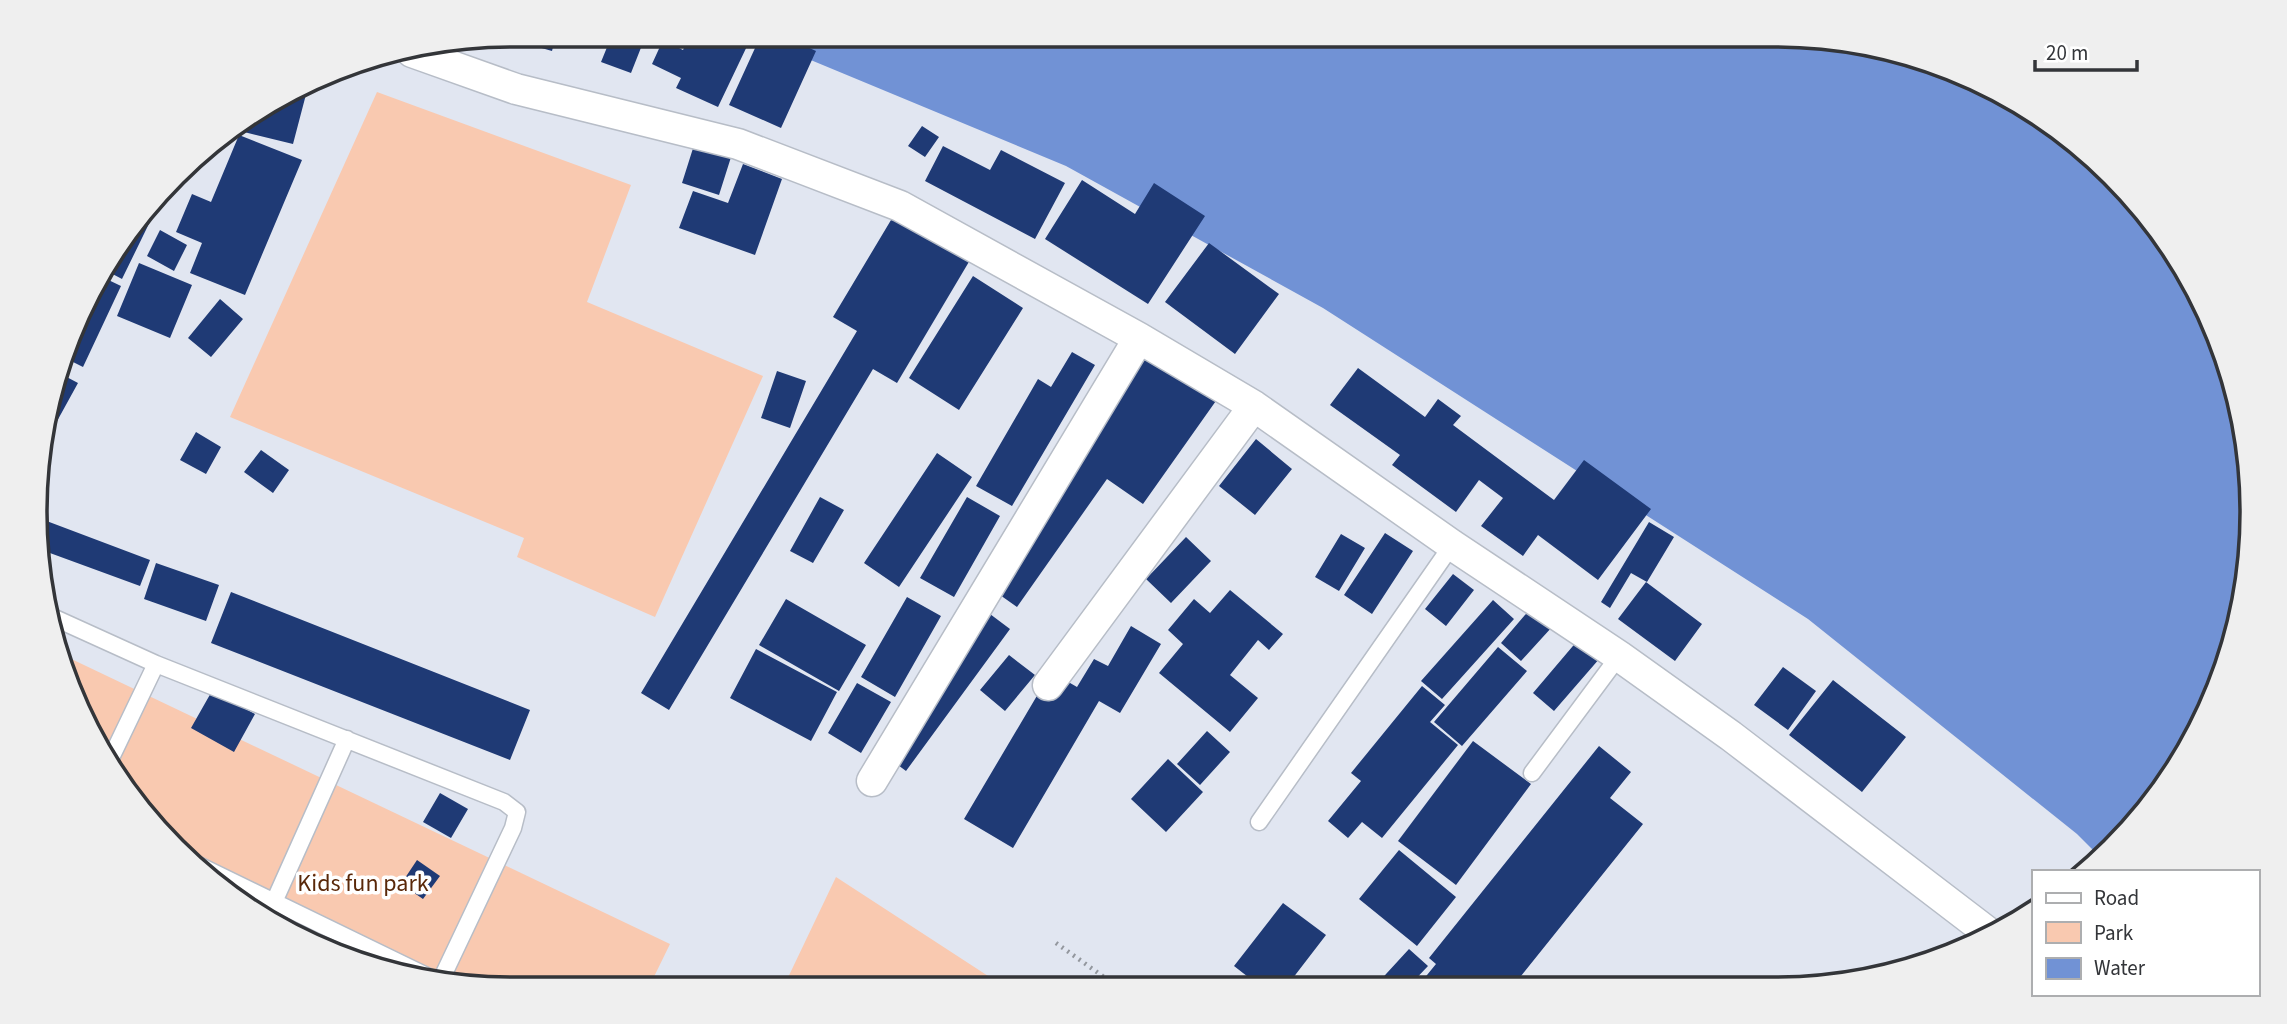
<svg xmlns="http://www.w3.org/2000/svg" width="2287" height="1024" viewBox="0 0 2287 1024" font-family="'Source Sans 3',sans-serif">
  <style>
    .green { fill: #f9c9b0 }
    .water { fill: #7192d5 }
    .building { fill: #1f3a75 }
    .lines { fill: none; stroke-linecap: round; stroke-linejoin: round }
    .service-casing { stroke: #b7bdc7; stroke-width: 19 }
    .minor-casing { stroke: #b7bdc7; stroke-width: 33 }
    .path { stroke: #93979e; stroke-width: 4.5; stroke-dasharray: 2 5; stroke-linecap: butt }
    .service { stroke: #fff; stroke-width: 16 }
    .minor { stroke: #fff; stroke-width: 30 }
    .labels { text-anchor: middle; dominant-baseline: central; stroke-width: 7; stroke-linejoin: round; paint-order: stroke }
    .park-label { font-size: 24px; fill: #592809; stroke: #fff }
    .rim { fill: none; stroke: #333539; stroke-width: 3.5 }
  </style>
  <rect width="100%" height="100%" fill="#e1e6f1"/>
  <path class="green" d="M 377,92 L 631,185 L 587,302 L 763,376 L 655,617 L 517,557 L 524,538 L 230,417 Z
    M 63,655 L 670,944 L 648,989 L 512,989 L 419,980 L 330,953 L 197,870 L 99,750 Z
    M 836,877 L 1005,987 L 783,988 Z"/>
  <path class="water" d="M 733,35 L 1775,35 L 1868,44 L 1957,71 L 2040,115 L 2112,174 L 2171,247 L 2216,329 L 2243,419 L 2252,512 L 2243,605 L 2216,694 L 2154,802 L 2099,856 L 2077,834 L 1808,619 L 1323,308 L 1066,166 L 789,51 Z"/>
  <path class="building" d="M 526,35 L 556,35 L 552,51 L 524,43 Z
    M 612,35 L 646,35 L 631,73 L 601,62 Z
    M 690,35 L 735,35 L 749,42 L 718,107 L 676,88 L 681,78 L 652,64 L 663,40 L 683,50 Z
    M 761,35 L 781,35 L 816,51 L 781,128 L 729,105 Z
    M 309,83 L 293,144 L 244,132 L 247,118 L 274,99 Z
    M 922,126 L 939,137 L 925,157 L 908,146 Z
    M 239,135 L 302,160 L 245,295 L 190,273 L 202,243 L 176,232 L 192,194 L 211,202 Z
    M 695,142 L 732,154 L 719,195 L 682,183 Z
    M 943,146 L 990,170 L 1001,150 L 1065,183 L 1035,239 L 925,181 Z
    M 743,164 L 782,179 L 755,255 L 679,228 L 693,191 L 728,203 Z
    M 1082,180 L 1135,214 L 1154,183 L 1205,216 L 1148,304 L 1045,239 Z
    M 162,197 L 122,279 L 103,269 Z
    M 897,210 L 973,255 L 897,383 L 873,369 L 669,710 L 641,693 L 857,331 L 833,317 Z
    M 160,230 L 187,245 L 174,271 L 147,256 Z
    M 1209,243 L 1279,294 L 1235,354 L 1165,302 Z
    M 139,263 L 192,285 L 170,338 L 117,316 Z
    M 98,275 L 121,286 L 83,367 L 67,359 Z
    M 973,276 L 1023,308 L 959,410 L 909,378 Z
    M 220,299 L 243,319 L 211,357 L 188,338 Z
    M 1138,341 L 1218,398 L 1143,504 L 1107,479 L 1017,607 L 983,583 Z
    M 1072,352 L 1095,365 L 1012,506 L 976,486 L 1038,379 L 1051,387 Z
    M 1358,368 L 1425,417 L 1438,399 L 1461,416 L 1453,425 L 1554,500 L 1584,460 L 1651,509 L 1598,580 L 1538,535 L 1523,556 L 1481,526 L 1503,498 L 1479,480 L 1456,512 L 1392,465 L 1400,455 L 1330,405 Z
    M 777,371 L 806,381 L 790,428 L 761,418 Z
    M 61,374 L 78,383 L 45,443 L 42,441 L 44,419 Z
    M 196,432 L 221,447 L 206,474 L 180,460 Z
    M 1256,439 L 1292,469 L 1255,515 L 1219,486 Z
    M 261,450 L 289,470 L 273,493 L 244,472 Z
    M 937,453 L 972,477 L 899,587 L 864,563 Z
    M 820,497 L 844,510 L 813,563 L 790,551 Z
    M 967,497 L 1000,516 L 954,597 L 920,578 Z
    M 36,517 L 150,560 L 140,586 L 39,549 Z
    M 1649,522 L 1674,537 L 1647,582 L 1631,573 L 1610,608 L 1601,602 Z
    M 1385,533 L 1413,551 L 1372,614 L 1344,595 Z
    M 1341,534 L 1365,548 L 1339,591 L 1315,577 Z
    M 1186,537 L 1211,561 L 1171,603 L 1146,579 Z
    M 156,563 L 219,585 L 206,621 L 144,599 Z
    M 1453,574 L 1474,590 L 1446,626 L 1425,609 Z
    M 1646,582 L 1702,624 L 1675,661 L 1618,619 Z
    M 1230,590 L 1283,634 L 1269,650 L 1258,640 L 1230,675 L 1258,698 L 1230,732 L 1159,673 L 1183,644 L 1168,630 L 1194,599 L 1210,613 Z
    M 231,592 L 530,710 L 510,760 L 211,643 Z
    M 907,597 L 941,616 L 895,697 L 861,677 Z
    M 786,599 L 866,645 L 839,691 L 759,645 Z
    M 1493,600 L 1514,619 L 1442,699 L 1421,681 Z
    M 978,605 L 1010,629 L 906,771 L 874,747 Z
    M 1531,608 L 1552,627 L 1521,661 L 1501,643 Z
    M 1131,626 L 1161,644 L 1120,713 L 1099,701 L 1013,848 L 964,819 L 1051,672 L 1077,687 L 1094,659 L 1108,666 Z
    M 1578,640 L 1600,658 L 1554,711 L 1533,693 Z
    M 1498,647 L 1527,671 L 1462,746 L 1434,722 Z
    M 756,649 L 837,692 L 811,741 L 730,698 Z
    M 1009,655 L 1035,675 L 1005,711 L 980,690 Z
    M 1783,667 L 1816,691 L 1788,730 L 1754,705 Z
    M 1833,680 L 1906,737 L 1862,792 L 1789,735 Z
    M 857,683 L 891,702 L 861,753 L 828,733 Z
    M 1422,686 L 1445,705 L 1430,722 L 1458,745 L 1382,838 L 1362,822 L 1348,838 L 1328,821 L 1361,781 L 1351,773 Z
    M 212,691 L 255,714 L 234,752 L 191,728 Z
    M 1207,731 L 1230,752 L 1200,785 L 1177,764 Z
    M 1473,741 L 1531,784 L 1456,885 L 1398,841 Z
    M 1599,746 L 1631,772 L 1610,798 L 1643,824 L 1513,986 L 1418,986 L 1436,964 L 1429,958 Z
    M 1168,759 L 1203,792 L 1166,832 L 1131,799 Z
    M 440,793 L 468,809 L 451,838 L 423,822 Z
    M 1399,850 L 1456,897 L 1417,946 L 1359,899 Z
    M 417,860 L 440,876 L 423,899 L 401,884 Z
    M 1283,903 L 1326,935 L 1286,987 L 1261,987 L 1234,966 Z
    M 1409,949 L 1428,966 L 1409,986 L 1375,986 Z
    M 353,952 L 380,967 L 380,968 L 349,959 Z"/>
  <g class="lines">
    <defs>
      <path id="service" d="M 48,615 L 156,664 L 504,802 L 517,812 L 513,828 L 440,982
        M 109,762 L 156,664
        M 1532,773 L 1619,656
        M 1259,822 L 1452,545
        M 190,861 L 439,982
        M 274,902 L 347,739"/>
      <path id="minor" d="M 412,52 L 516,89 L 738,144 L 900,206 L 1139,338 L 1254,406 L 1452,545 L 1619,656 L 1731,736 L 1990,934
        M 1048,685 L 1254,406
        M 872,781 L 1139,338"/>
    </defs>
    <use href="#service" class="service-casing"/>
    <use href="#minor" class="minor-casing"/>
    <path class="path" d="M 1056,943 L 1118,987"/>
    <use href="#service" class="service"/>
    <use href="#minor" class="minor"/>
  </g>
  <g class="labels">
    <g class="park-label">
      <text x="363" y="883">Kids fun park</text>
    </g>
  </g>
  <path d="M0 0H2287V1024H0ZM512 47H1775A465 465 0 0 1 2240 512V512A465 465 0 0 1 1775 977H512A465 465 0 0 1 47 512V512A465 465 0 0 1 512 47Z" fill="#efefef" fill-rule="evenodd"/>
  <path class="rim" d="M512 47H1775A465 465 0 0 1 2240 512V512A465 465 0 0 1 1775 977H512A465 465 0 0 1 47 512V512A465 465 0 0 1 512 47Z"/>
  <rect x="2032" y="870" width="228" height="126" fill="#ffffff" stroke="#adaeb0" stroke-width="2"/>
  <rect x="2046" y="893" width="35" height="10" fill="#ffffff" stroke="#adaeb0" stroke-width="2"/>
  <text x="2094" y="905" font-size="21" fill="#333539">Road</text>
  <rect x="2046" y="922" width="35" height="21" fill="#f9c9b0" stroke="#adaeb0" stroke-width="2"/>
  <text x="2094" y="940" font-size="21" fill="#333539">Park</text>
  <rect x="2046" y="958" width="35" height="21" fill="#7192d5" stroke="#adaeb0" stroke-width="2"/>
  <text x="2094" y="975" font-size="21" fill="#333539">Water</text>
  <path d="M2035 60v10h102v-10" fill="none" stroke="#333539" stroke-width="3.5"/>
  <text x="2046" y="60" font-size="21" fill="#333539" stroke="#ffffff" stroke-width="5" paint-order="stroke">20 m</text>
</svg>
